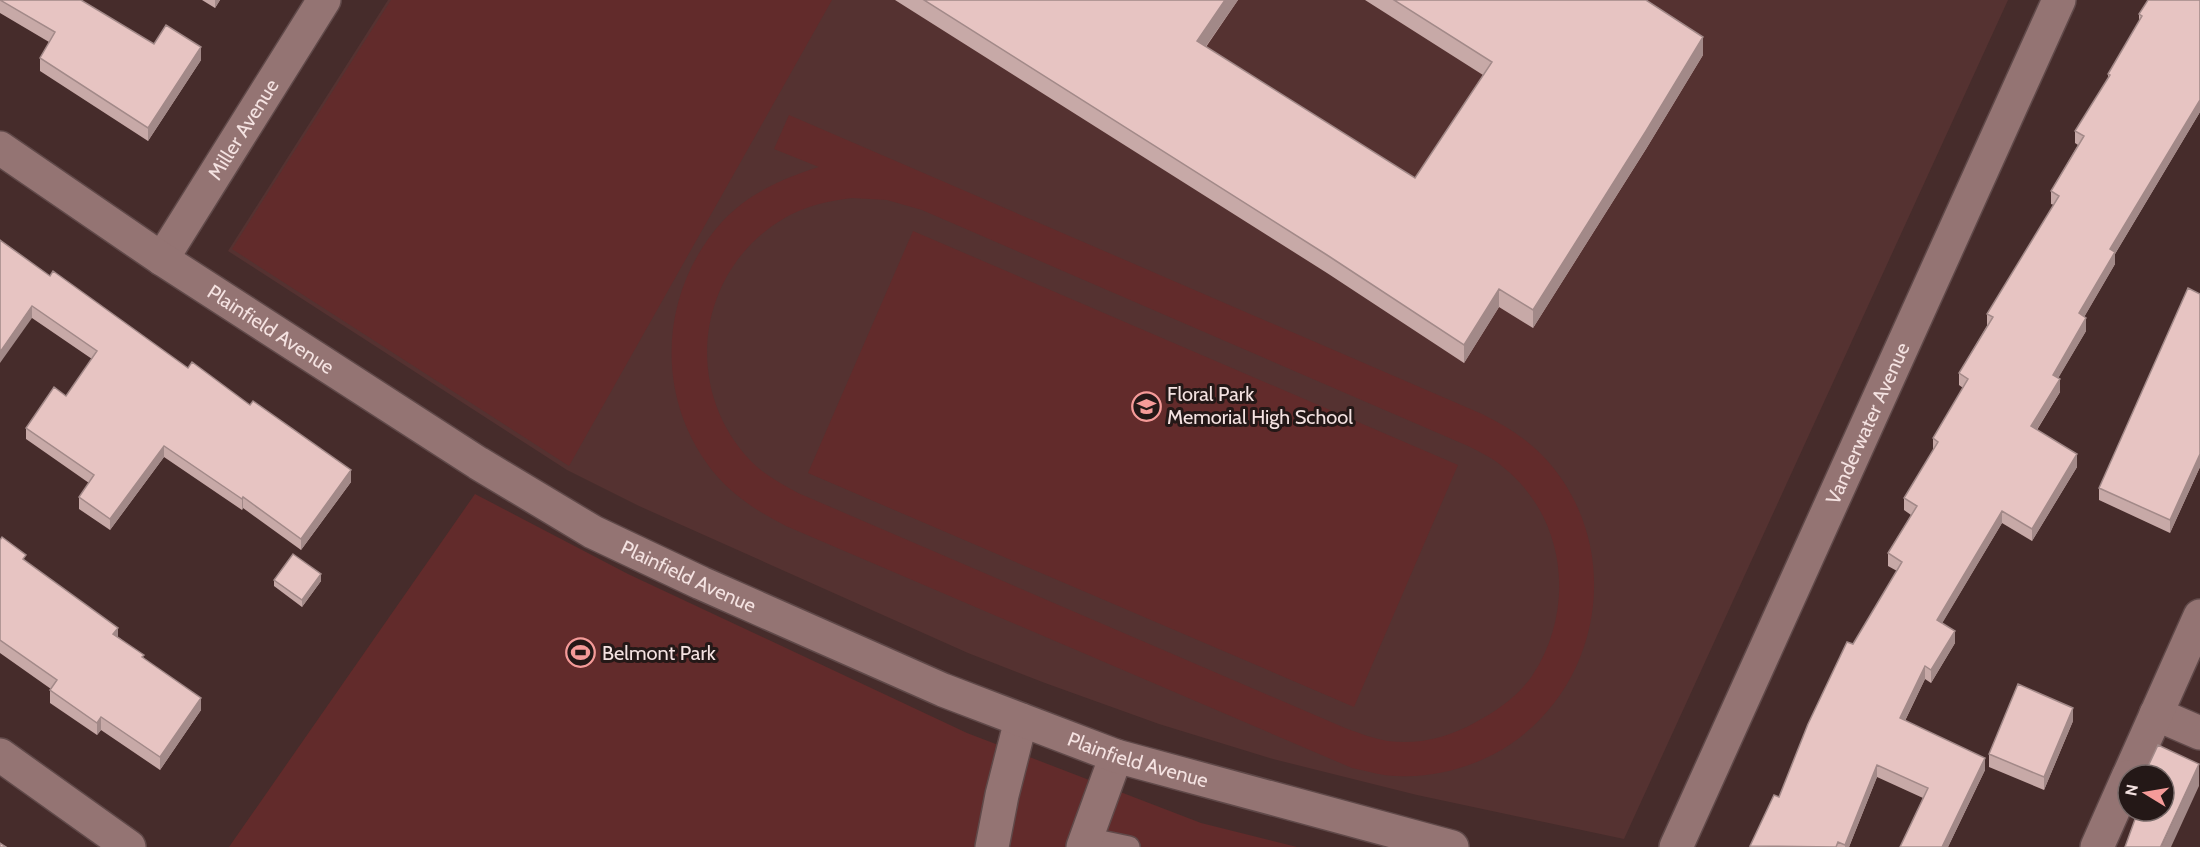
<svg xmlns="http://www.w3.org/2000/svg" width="2200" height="847" viewBox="0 0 2200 847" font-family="Cabin,sans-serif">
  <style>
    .built { fill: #553231 }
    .green { fill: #622b2b; fill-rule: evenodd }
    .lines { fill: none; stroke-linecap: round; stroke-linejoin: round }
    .service-casing { stroke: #604949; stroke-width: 24 }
    .minor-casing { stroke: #604949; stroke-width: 36 }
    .secondary-casing { stroke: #604949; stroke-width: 36 }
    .service { stroke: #947473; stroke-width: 21 }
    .minor { stroke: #947473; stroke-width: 33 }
    .secondary { stroke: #947473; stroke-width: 33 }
    .wall { fill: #c7a9a7 }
    .shaded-wall { fill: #a28988 }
    .building { fill: #e7c4c2; stroke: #a28988; stroke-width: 1.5 }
    .labels { text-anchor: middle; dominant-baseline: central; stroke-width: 6; stroke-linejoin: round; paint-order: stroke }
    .street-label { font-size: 20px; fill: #f4e2e1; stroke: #241817 }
    .poi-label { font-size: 20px; fill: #f4e2e1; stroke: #241817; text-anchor: start }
  </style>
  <rect width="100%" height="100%" fill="#462c2b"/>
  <path class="built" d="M 388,0 L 2008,0 L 1624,839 L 1417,795 L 1273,759 L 1159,724 L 1045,683 L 968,653 L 639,506 L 567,470 L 228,251 Z"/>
  <path class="green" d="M 391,0 L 832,0 L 569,466 L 232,249 Z
    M 789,115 L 1482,414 C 1504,425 1524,437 1542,455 C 1629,545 1603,696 1494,754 C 1465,769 1430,778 1397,776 C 1382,776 1367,771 1352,768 L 786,526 C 760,513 735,497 716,475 C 654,401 658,294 721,223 C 747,194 783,178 819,167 L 774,149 ZM 852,198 L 887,200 L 922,210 L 1468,446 C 1480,452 1493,458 1503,467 C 1567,518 1576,610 1532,676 C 1518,696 1497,711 1476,722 C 1450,737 1419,745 1388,741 C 1374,739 1359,733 1345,728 L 798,493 C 784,485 768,477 756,466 C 681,395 694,272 783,219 C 804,206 828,201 852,198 Z
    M 913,231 L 1458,465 L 1354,707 L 808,473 Z
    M 475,494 L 628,574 L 967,733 L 1201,823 L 1297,847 L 229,847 Z"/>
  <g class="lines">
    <defs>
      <path id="service" d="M 1086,838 L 1129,847"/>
      <g id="minor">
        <path id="s1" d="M 162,259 L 324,0"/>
        <path d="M 2156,714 L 2200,733"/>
        <path d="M 0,755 L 129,847"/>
        <path d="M 2129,775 L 2200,616"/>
        <path d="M 992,847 L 1002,795 L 1021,720"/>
        <path d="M 1083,847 L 1116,756"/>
        <path id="s2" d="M 1676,847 L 2059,0"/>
        <path d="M 2097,847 L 2128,777"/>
      </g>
      <g id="secondary">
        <path id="s3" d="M 0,148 L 162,259 L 478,463 L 593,532 L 701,583 L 943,690 L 1116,756 L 1452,847"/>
      </g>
    </defs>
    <use href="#service" class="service-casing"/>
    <use href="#minor" class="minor-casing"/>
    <use href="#secondary" class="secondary-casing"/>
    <use href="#service" class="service"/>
    <use href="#minor" class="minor"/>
    <use href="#secondary" class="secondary"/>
  </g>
  <path class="wall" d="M 0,0 L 154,44 L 201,60 L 148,141 L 40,71 L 40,58 L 49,42 L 0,13 Z
    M 202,0 L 220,0 L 215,8 Z
    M 895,0 L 1238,0 L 1206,47 L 1415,178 L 1483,75 L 1365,0 L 1646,0 L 1703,55 L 1646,149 L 1533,328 L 1499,307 L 1464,363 L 1327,273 Z
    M 2200,0 L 2200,112 L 2115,254 L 2115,264 L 2084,317 L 2086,331 L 2058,378 L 2060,392 L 2037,430 L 2077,467 L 2032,541 L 2002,523 L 1942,623 L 1955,643 L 1931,683 L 1925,679 L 1905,721 L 1985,770 L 1948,847 L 1900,847 L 1923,798 L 1877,777 L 1849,847 L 1750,847 L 1774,795 L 1779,797 L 1853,644 L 1897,571 L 1888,566 L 1888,553 L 1911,515 L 1904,510 L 1904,498 L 1933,451 L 1933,438 L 1963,388 L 1959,385 L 1959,373 L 1987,326 L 1987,314 L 2054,205 L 2051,204 L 2051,191 L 2078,145 L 2075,143 L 2075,131 L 2108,79 L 2108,74 L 2139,21 L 2139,14 Z
    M 0,240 L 50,276 L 188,368 L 351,482 L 301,550 L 243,508 L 242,510 L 164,457 L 110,530 L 79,509 L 79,497 L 89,483 L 26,439 L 26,428 L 66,396 L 92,359 L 32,318 Z
    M 2200,294 L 2200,467 L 2170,533 L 2099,500 L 2099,488 Z
    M 0,540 L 144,658 L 201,710 L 160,770 L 101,730 L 97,735 L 50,703 L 50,690 L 51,689 L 0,653 Z
    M 274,580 L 321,581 L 302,607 L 274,586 Z
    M 2073,721 L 2044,790 L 1989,767 L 1989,754 Z"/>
  <path class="shaded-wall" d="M 215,0 L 220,0 L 215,8 Z
    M 1225,0 L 1238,0 L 1197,59 L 1197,41 Z
    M 1703,37 L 1703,55 L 1646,149 L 1533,328 L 1533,310 Z
    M 201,47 L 201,60 L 148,141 L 148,128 Z
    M 2200,100 L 2200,112 L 2115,254 L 2115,264 L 2079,326 L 2079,313 L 2110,249 Z
    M 1499,289 L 1499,307 L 1464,363 L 1464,345 Z
    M 32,306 L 32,318 L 0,363 L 0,352 Z
    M 2086,318 L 2086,331 L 2053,387 L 2053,375 Z
    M 2060,379 L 2060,392 L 2031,439 L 2031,426 Z
    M 164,446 L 164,457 L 110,530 L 110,519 Z
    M 2077,454 L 2077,467 L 2032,541 L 2032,529 Z
    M 2200,454 L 2200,467 L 2170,533 L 2170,520 Z
    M 351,470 L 351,482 L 301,550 L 301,539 Z
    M 243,497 L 243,508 L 242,510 L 242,499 Z
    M 2002,511 L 2002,523 L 1937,632 L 1937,620 Z
    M 321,574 L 321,581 L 302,607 L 302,600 Z
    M 118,628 L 118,641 L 113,634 Z
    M 1955,631 L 1955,643 L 1931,683 L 1931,670 Z
    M 1925,666 L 1925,679 L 1900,731 L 1900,718 Z
    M 201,698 L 201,710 L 160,770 L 160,757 Z
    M 2073,708 L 2073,721 L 2044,790 L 2044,777 Z
    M 101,717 L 101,730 L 97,735 L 97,723 Z
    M 1985,758 L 1985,770 L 1948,847 L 1942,847 Z
    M 2199,764 L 2199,786 L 2171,847 L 2161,847 Z
    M 1877,765 L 1877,777 L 1849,847 L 1845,847 L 1845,845 Z"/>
  <path class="building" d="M 0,0 L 81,0 L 154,44 L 166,25 L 201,47 L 148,128 L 40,58 L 55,32 Z
    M 924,0 L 1225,0 L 1197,41 L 1415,178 L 1492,62 L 1394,0 L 1646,0 L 1703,37 L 1646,131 L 1533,310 L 1499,289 L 1464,345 L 1327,255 Z
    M 2148,0 L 2200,0 L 2200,100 L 2110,249 L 2115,252 L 2079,313 L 2086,318 L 2053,375 L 2060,379 L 2031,426 L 2077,454 L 2032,529 L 2002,511 L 1937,620 L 1955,631 L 1931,670 L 1925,666 L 1900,718 L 1985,758 L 1942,847 L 1900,847 L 1928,788 L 1877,765 L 1845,845 L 1838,842 L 1836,847 L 1750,846 L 1774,795 L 1779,797 L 1808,724 L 1847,642 L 1853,644 L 1902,562 L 1888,553 L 1917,506 L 1904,498 L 1938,442 L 1933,438 L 1968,379 L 1959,373 L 1993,317 L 1987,314 L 2059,196 L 2051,191 L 2084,136 L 2075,131 L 2110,75 L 2108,74 L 2142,16 L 2139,14 Z
    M 0,240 L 50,276 L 53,271 L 188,368 L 192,362 L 250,405 L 253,401 L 351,470 L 301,539 L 243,497 L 242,499 L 164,446 L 110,519 L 79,497 L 94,475 L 26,428 L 54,387 L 66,396 L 97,351 L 32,306 L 0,352 Z
    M 2188,288 L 2200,294 L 2200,454 L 2170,520 L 2099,488 Z
    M 2,537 L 26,555 L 23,559 L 118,628 L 113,634 L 144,655 L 142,657 L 201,698 L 160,757 L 101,717 L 97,723 L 50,690 L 57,680 L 0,640 L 0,540 Z
    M 293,554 L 321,574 L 302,600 L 274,580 Z
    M 2018,684 L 2073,708 L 2044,777 L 1989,754 Z
    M 2158,745 L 2199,764 L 2161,846 L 2165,847 L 2125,847 L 2138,811 L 2164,811 L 2164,775 L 2144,775 Z
    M 0,843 L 6,847 L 0,847 Z"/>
  <defs>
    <symbol id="school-ring" viewBox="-11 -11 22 22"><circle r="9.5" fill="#241817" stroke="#f59b99" stroke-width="1.5"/><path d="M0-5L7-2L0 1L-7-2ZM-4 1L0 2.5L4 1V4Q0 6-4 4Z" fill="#f59b99"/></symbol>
    <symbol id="stadium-ring" viewBox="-11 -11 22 22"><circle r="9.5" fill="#241817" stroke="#f59b99" stroke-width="1.5"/><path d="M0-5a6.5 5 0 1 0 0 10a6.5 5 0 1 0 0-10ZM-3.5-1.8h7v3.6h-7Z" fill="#f59b99"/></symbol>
  </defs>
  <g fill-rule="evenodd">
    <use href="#school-ring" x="1130" y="390" width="33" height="33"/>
    <use href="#stadium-ring" x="564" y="636" width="33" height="33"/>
  </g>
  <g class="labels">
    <g class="street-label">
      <text stroke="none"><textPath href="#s1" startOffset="153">Miller Avenue</textPath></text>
      <text stroke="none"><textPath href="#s3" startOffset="326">Plainfield Avenue</textPath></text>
      <text stroke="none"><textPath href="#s2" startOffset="465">Vanderwater Avenue</textPath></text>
      <text stroke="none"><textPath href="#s3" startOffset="812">Plainfield Avenue</textPath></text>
      <text stroke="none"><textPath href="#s3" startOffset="1298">Plainfield Avenue</textPath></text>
    </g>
    <g class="poi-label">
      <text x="1167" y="394">Floral Park<tspan x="1167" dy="23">Memorial High School</tspan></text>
      <text x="602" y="653">Belmont Park</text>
    </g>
  </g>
  <g transform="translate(2146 793) rotate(281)"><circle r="28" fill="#241817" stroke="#776968" stroke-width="1.5"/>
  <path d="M0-4.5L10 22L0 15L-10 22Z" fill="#f59b99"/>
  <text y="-9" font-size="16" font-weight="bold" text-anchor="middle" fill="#f4e2e1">N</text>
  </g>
</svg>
